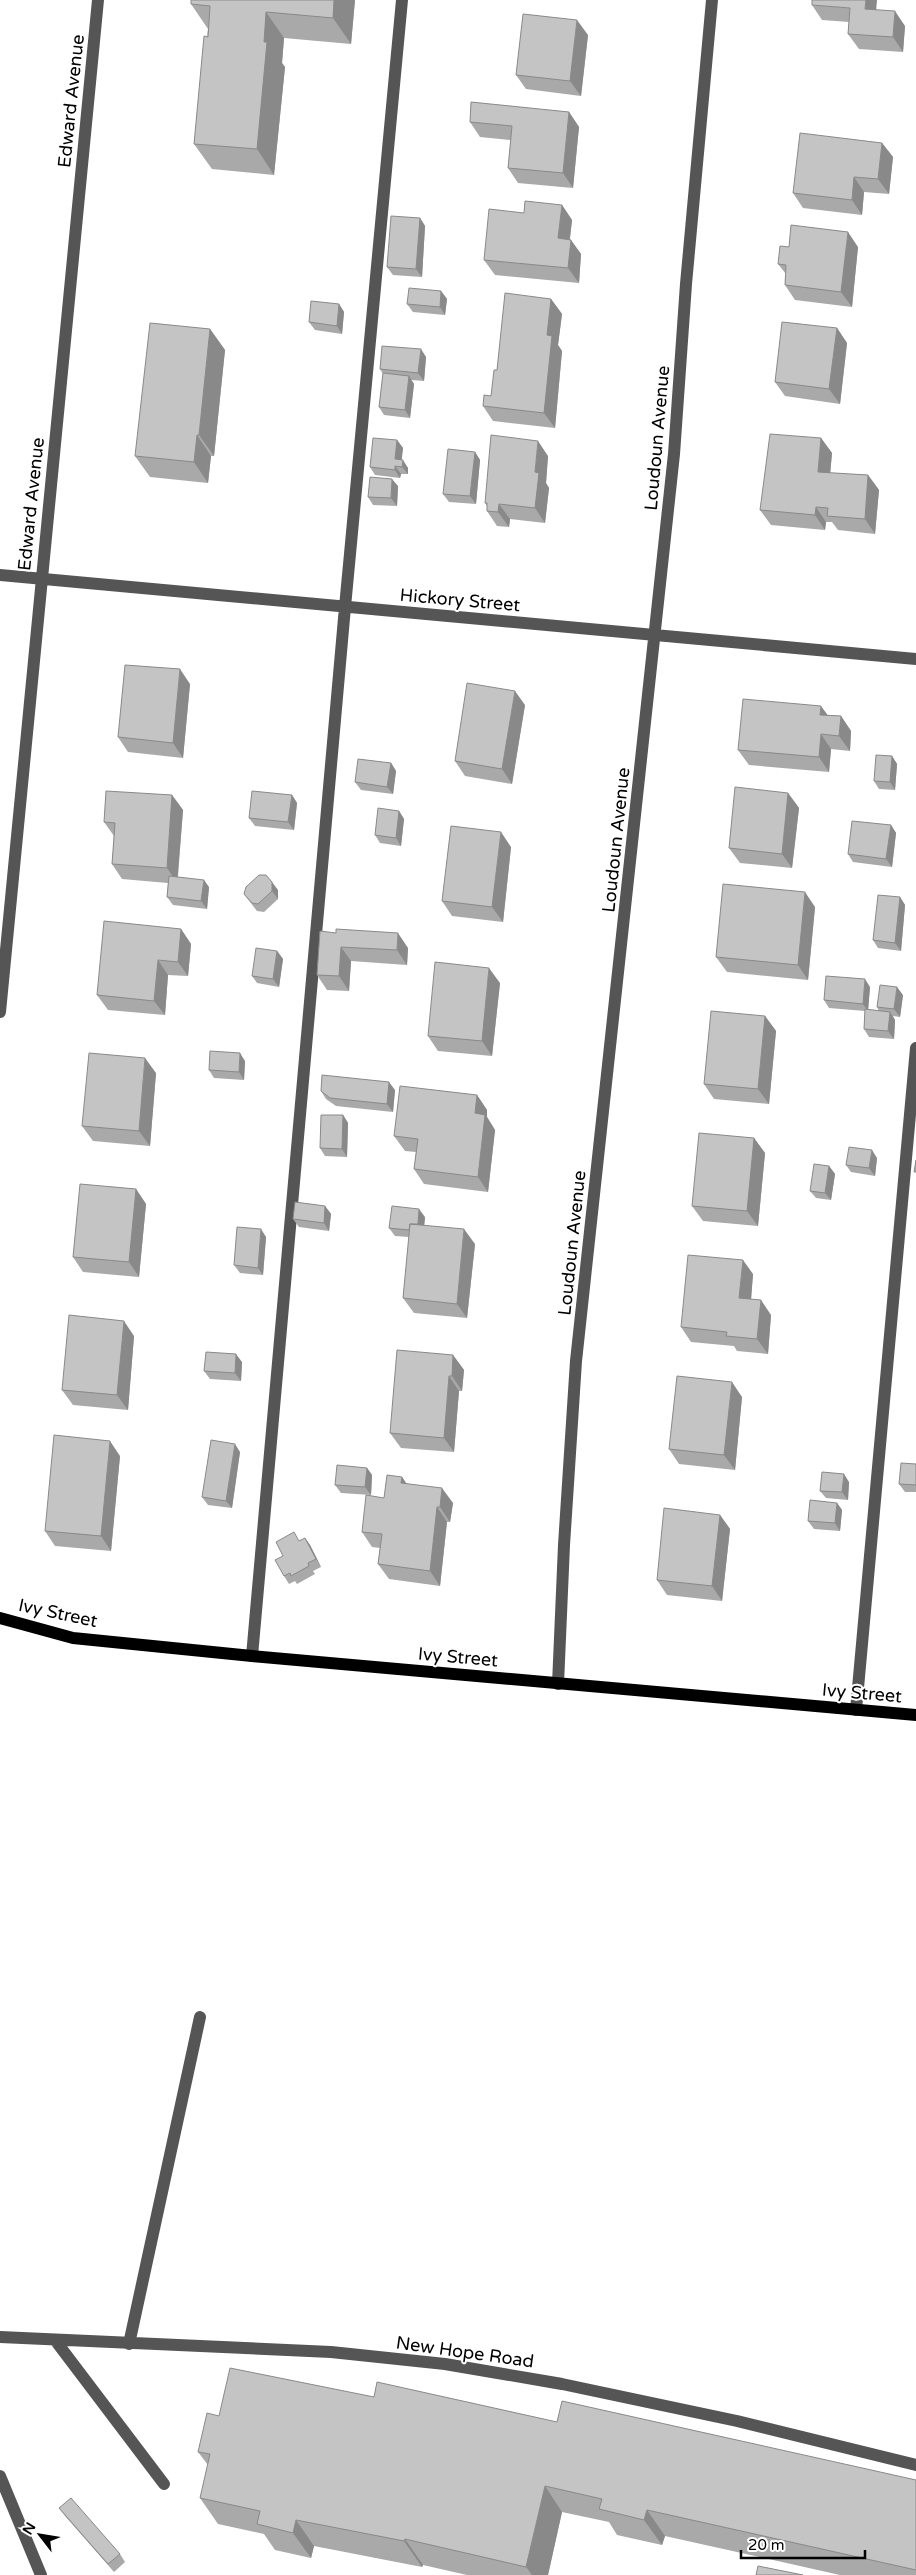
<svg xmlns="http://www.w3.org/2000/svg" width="916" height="2575" viewBox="0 0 916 2575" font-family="'Varela Round',sans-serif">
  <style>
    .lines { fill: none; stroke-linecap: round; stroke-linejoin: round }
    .minor { stroke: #555; stroke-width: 12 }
    .major { stroke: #000; stroke-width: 12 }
    .wall { fill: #a9a9a9 }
    .shaded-wall { fill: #898989 }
    .building { fill: #c4c4c4; stroke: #898989 }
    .labels { text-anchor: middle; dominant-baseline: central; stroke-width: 4; stroke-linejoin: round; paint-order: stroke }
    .street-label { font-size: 18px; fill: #000; stroke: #fff }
  </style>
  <rect width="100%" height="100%" fill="#fff"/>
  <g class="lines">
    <path class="minor" d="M 0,575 L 916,659
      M 0,1012 L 98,0
      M 252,1656 L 345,607 L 402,0
      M 558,1684 L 564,1545 L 576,1361 L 674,454 L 686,284 L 712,0
      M 856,1710 L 916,1048
      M 0,2337 L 331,2352 L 445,2364 L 562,2384 L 737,2421 L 916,2465
      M 55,2340 L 164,2484
      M 129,2344 L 200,2017
      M 0,2476 L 41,2575"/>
    <path class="major" d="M 0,1618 L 73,1638 L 252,1656 L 916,1715"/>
  </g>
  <path class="wall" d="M 355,0 L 351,44 L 284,38 L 282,63 L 285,67 L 274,175 L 212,169 L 194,144 L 208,29 L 191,4 Z
    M 812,5 L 876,10 L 905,26 L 903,52 L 859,49 L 848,34 L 849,22 L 822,20 Z
    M 588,35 L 581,96 L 526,89 L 516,75 Z
    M 569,112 L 579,127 L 573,188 L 518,183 L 508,168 L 511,140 L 480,137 L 470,122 Z
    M 882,143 L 893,157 L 889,194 L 864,192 L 862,215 L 803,208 L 793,193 Z
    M 562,205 L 572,220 L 570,239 L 581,254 L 579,283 L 495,275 L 484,260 L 524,213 Z
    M 420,218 L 425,226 L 422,277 L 393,275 L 387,267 Z
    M 789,247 L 858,247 L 852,307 L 795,300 L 785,285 L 786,274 L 778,264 Z
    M 441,291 L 447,299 L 445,315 L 413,312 L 407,304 Z
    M 551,299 L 562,314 L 558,345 L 562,351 L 555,428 L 493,421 L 483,406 L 491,396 L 497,370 Z
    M 339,304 L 344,312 L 342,334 L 315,330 L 309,322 Z
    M 837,328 L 847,343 L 840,404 L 785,396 L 775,382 Z
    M 210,329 L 225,350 L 214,456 L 211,456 L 208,483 L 150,477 L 135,456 Z
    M 426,357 L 424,381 L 411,380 L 414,384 L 410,418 L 384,415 L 379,407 L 383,374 L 380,369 Z
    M 821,438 L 832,453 L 830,473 L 868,475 L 879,490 L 875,534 L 838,530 L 832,522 L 826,522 L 825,530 L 771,525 L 760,510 Z
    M 397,440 L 403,448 L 401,460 L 408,468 L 408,474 L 401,474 L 400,478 L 375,475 L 370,467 Z
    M 475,452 L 480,460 L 476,504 L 449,502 L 443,494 Z
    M 548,456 L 546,483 L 549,488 L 545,523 L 510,519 L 509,527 L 497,526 L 487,511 L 487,506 L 485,503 Z
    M 398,486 L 397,506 L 373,505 L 368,497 Z
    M 190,684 L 183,758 L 128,752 L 118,737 Z
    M 525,705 L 512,784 L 465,776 L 455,761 Z
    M 828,715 L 841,716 L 851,731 L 850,751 L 831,749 L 829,772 L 749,765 L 738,750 Z
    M 892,756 L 897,764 L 895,790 L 879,789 L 874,781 Z
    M 391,763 L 396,771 L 393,794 L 361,790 L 355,782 Z
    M 788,793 L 799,808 L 792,868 L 740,863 L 729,848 Z
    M 172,795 L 183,810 L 178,877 L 209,887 L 207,909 L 173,905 L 167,897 L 168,883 L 122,879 L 112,864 L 114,836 L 104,822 Z
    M 292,795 L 297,803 L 294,830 L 255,826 L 249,818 Z
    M 399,811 L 404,819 L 401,846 L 380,843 L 375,835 Z
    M 891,825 L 896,833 L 892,867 L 853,862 L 848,854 Z
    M 511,847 L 503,922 L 452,916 L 442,901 Z
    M 278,890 L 278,899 L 264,912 L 257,911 L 250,902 L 244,894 Z
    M 900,897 L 905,905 L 901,951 L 878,948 L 873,940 Z
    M 815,907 L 808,980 L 727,972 L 716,957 Z
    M 181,929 L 191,944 L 188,976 L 168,975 L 165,1015 L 108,1010 L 97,995 Z
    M 320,931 L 408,948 L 407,965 L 351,961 L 349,991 L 327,990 L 317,975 Z
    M 277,951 L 283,959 L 279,987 L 257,983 L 252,976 Z
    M 500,983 L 492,1056 L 438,1051 L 428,1036 Z
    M 870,987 L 868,1010 L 879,1011 L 877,1007 L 903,995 L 900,1017 L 893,1016 L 895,1020 L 894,1039 L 869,1037 L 864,1029 L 865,1011 L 829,1008 L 824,1000 Z
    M 765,1016 L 776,1031 L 769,1104 L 714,1099 L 704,1084 Z
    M 245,1061 L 244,1080 L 214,1078 L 209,1070 Z
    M 156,1073 L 150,1146 L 93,1141 L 82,1126 Z
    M 395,1090 L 393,1112 L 336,1106 L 326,1099 L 321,1091 Z
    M 477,1095 L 487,1110 L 487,1117 L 495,1130 L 488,1192 L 424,1184 L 414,1169 L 416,1152 L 405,1151 L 394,1136 Z
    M 343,1115 L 348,1123 L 347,1157 L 325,1156 L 320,1148 Z
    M 754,1138 L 765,1153 L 758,1226 L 703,1221 L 692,1206 Z
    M 877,1158 L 875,1176 L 851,1172 L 846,1165 Z
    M 829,1166 L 835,1174 L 831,1200 L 816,1198 L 810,1191 Z
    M 136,1189 L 146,1204 L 139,1277 L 83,1272 L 73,1257 Z
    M 325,1206 L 331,1214 L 329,1231 L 299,1227 L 293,1219 Z
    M 425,1217 L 424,1225 L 475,1244 L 467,1318 L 414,1313 L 403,1298 L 409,1237 L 395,1236 L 389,1228 Z
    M 266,1237 L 263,1275 L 240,1273 L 234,1265 Z
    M 753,1274 L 751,1299 L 771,1315 L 768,1354 L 737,1351 L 734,1346 L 691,1342 L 681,1327 Z
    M 134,1336 L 128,1410 L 73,1405 L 62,1390 Z
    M 453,1355 L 464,1370 L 462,1391 L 459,1391 L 454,1452 L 401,1448 L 390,1433 Z
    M 242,1362 L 241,1381 L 210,1379 L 204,1371 Z
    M 742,1397 L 735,1470 L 679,1464 L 669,1449 Z
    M 240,1452 L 232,1508 L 208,1505 L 202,1497 Z
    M 120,1456 L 111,1551 L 55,1546 L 45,1531 Z
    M 916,1464 L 916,1492 L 905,1492 L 899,1484 Z
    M 367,1468 L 372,1475 L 371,1495 L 341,1493 L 335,1485 Z
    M 402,1477 L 406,1483 L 453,1503 L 450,1522 L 447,1522 L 440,1586 L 389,1579 L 378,1564 L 380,1548 L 372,1547 L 362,1532 L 384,1498 Z
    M 849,1482 L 848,1500 L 826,1498 L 820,1491 Z
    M 837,1503 L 842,1510 L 840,1531 L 814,1529 L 808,1521 Z
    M 720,1515 L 730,1529 L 722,1601 L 667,1595 L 657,1580 Z
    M 305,1538 L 310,1545 L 321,1567 L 313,1571 L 315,1574 L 297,1584 L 295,1581 L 289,1584 L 284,1576 L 283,1556 L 300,1541 Z
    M 374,2397 L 557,2422 L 916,2480 L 916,2575 L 840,2575 L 665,2536 L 662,2545 L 617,2535 L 609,2522 L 562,2512 L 548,2575 L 467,2575 L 423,2565 L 422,2567 L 314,2546 L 311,2558 L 275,2550 L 264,2534 L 218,2524 L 200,2498 L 208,2465 L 198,2452 L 219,2416 Z
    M 59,2508 L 120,2554 L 125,2562 L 114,2572 L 65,2516 Z"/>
  <path class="shaded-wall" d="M 334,0 L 355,0 L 351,44 L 333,18 Z
    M 866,0 L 877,0 L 875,24 L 865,9 Z
    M 895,11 L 905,26 L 903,52 L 893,37 Z
    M 266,12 L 284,38 L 282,63 L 285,67 L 274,175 L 257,149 L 264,42 Z
    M 577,20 L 588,35 L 581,96 L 570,81 Z
    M 569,112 L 579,127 L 573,188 L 563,173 Z
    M 882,143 L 893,157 L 889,194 L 878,179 Z
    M 854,177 L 864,192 L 862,215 L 852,200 Z
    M 562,205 L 572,220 L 568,253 L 558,238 Z
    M 420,218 L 425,226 L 422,277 L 416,269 Z
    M 848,232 L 858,247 L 852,307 L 841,292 Z
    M 571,240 L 581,254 L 579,283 L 568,268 Z
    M 441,291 L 447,299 L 445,315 L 440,307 Z
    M 551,299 L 562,314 L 558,345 L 562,351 L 555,428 L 544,413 L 547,335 Z
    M 339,304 L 344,312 L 342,334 L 337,326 Z
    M 837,328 L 847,343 L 840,404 L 829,389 Z
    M 210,329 L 225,350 L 214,456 L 199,435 Z
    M 421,349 L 426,357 L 424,381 L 418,373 Z
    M 409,376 L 414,384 L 410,418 L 405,410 Z
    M 197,435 L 211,456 L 208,483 L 194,462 Z
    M 821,438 L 832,453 L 829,487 L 818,472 Z
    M 397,440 L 403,448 L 401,467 L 395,459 Z
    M 538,441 L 548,456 L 546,483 L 549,488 L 545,523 L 535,508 L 535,472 Z
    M 475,452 L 480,460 L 476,504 L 470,496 Z
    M 403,460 L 408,468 L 408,474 L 402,467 Z
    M 395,466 L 401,474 L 400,478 L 395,470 Z
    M 868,475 L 879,490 L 875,534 L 865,519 Z
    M 392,479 L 398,486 L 397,506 L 391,498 Z
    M 499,504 L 510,519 L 509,527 L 498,512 Z
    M 816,507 L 826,522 L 825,530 L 815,515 Z
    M 180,669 L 190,684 L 183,758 L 173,743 Z
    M 515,691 L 525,705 L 512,784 L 502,769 Z
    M 821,706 L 832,721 L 820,715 Z
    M 841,716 L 851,731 L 850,751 L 839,736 Z
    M 821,734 L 831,749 L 829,772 L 819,757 Z
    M 892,756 L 897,764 L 895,790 L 890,782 Z
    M 391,763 L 396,771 L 393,794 L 387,787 Z
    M 788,793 L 799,808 L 792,868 L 782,854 Z
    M 172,795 L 183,810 L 177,883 L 167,868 Z
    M 292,795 L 297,803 L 294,830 L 288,822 Z
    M 399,811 L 404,819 L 401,846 L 396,838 Z
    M 891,825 L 896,833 L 892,867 L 886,859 Z
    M 501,832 L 511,847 L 503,922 L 492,907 Z
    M 204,880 L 209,887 L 207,909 L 201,901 Z
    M 272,882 L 278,890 L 278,899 L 272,891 Z
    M 805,892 L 815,907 L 808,980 L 798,965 Z
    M 900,897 L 905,905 L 901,951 L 895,943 Z
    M 181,929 L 191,944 L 188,976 L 178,962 Z
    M 398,933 L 408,948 L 407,965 L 397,950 Z
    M 341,947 L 351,961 L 349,991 L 339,976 Z
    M 277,951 L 283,959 L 279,987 L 273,979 Z
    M 158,960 L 168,975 L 165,1015 L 154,1001 Z
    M 489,968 L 500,983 L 492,1056 L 482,1041 Z
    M 865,979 L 870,987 L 868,1011 L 863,1004 Z
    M 897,987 L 903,995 L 900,1017 L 894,1009 Z
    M 890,1012 L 895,1020 L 894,1039 L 888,1031 Z
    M 765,1016 L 776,1031 L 769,1104 L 758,1089 Z
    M 240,1053 L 245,1061 L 244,1080 L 239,1072 Z
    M 145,1058 L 156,1073 L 150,1146 L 139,1131 Z
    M 389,1082 L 395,1090 L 393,1112 L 387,1104 Z
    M 477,1095 L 487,1110 L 487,1117 L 495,1130 L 488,1192 L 478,1177 L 475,1113 Z
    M 343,1115 L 348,1123 L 347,1157 L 342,1149 Z
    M 754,1138 L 765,1153 L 758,1226 L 747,1211 Z
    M 872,1150 L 877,1158 L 875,1176 L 869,1168 Z
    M 829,1166 L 835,1174 L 831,1200 L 825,1193 Z
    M 136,1189 L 146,1204 L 139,1277 L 129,1262 Z
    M 325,1206 L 331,1214 L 329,1231 L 324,1223 Z
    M 419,1209 L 425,1217 L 423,1239 L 417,1231 Z
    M 261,1229 L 266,1237 L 263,1275 L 258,1268 Z
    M 464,1229 L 475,1244 L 467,1318 L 457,1304 Z
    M 743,1260 L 753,1274 L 750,1313 L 739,1298 Z
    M 761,1300 L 771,1315 L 768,1354 L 757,1339 Z
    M 124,1321 L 134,1336 L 128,1410 L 117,1395 Z
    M 236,1354 L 242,1362 L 241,1381 L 235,1373 Z
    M 453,1355 L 464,1370 L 462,1391 L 452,1376 Z
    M 449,1376 L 459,1391 L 454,1452 L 444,1438 Z
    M 732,1382 L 742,1397 L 735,1470 L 724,1455 Z
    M 110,1441 L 120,1456 L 111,1551 L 101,1536 Z
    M 235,1444 L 240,1452 L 232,1508 L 226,1501 Z
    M 367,1468 L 372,1475 L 371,1495 L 365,1487 Z
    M 844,1474 L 849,1482 L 848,1500 L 842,1492 Z
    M 402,1477 L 412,1492 L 401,1483 Z
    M 442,1488 L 453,1503 L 450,1522 L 440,1507 Z
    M 837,1503 L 842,1510 L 840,1531 L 835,1523 Z
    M 437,1507 L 447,1522 L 440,1586 L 430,1571 Z
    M 720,1515 L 730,1529 L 722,1601 L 712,1586 Z
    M 305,1538 L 310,1545 L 321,1567 L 316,1559 Z
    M 545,2486 L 562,2512 L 548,2575 L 532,2575 L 526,2567 Z
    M 647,2510 L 665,2536 L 662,2545 L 644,2520 Z
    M 296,2520 L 314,2546 L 311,2558 L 293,2533 Z
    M 405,2539 L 423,2565 L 422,2567 L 404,2541 Z"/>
  <path class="building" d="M 191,0 L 334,0 L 333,18 L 266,12 L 264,42 L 267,42 L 257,149 L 194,144 L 204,36 L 208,37 L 210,6 L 191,4 Z
    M 812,0 L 866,0 L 865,9 L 895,11 L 893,37 L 848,34 L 850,8 L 812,5 Z
    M 523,14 L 577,20 L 570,81 L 516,75 Z
    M 471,102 L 569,112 L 563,173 L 508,168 L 512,126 L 470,122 Z
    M 800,133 L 882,143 L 878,179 L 854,177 L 852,200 L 793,193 Z
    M 525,201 L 562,205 L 558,238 L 571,240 L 568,268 L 484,260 L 489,209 L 524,213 Z
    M 391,216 L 420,218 L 416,269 L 387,267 Z
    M 791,225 L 848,232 L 841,292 L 785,285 L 786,265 L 778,264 L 780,246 L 789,247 Z
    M 409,288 L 441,291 L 440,307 L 407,304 Z
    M 505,293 L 551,299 L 547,335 L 552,336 L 544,413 L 483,406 L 484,395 L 491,396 L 494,370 L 497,370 Z
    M 311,301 L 339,304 L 337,326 L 309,322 Z
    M 782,322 L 837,328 L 829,389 L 775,382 Z
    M 150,323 L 210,329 L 199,435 L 197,435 L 194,462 L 135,456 Z
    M 382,346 L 421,349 L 418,373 L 380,369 Z
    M 383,373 L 409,376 L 405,410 L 379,407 Z
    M 770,434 L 821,438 L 818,472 L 868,475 L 865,519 L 827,516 L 828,508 L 816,507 L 815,515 L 760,510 Z
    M 491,435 L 538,441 L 535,472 L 539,473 L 535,508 L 499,504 L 498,512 L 487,511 L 487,503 L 485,503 Z
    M 373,438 L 397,440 L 395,459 L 403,460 L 402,467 L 395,466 L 395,470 L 370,467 Z
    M 448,449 L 475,452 L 470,496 L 443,494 Z
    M 370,477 L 392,479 L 391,498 L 368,497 Z
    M 125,665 L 180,669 L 173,743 L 118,737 Z
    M 467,683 L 515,691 L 502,769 L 455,761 Z
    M 743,699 L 821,706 L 820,715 L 841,716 L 839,736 L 821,734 L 819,757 L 738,750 Z
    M 876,755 L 892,756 L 890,782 L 874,781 Z
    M 358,759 L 391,763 L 387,787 L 355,782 Z
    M 735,787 L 788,793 L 782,854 L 729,848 Z
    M 106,791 L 172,795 L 167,868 L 112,864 L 115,823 L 104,822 Z
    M 252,791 L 292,795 L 288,822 L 249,818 Z
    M 378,808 L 399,811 L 396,838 L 375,835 Z
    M 852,821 L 891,825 L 886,859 L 848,854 Z
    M 451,826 L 501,832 L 492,907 L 442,901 Z
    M 259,875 L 266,875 L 272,882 L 272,891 L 258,904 L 252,903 L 244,894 L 246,887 Z
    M 169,876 L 204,880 L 201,901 L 167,897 Z
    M 723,884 L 805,892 L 798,965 L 716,957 Z
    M 878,895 L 900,897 L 895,943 L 873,940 Z
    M 104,921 L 181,929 L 178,962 L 158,960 L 154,1001 L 97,995 Z
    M 336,929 L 398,933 L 397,950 L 341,947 L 339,976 L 317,975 L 320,931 L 336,933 Z
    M 256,948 L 277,951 L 273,979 L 252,976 Z
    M 435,962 L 489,968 L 482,1041 L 428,1036 Z
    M 826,976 L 865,979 L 863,1004 L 824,1000 Z
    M 880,985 L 897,987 L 894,1009 L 877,1007 Z
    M 865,1009 L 890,1012 L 888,1031 L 864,1029 Z
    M 711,1011 L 765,1016 L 758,1089 L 704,1084 Z
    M 210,1051 L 240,1053 L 239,1072 L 209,1070 Z
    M 89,1053 L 145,1058 L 139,1131 L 82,1126 Z
    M 322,1075 L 389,1082 L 387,1104 L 330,1098 L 321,1091 Z
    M 400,1086 L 477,1095 L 475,1113 L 485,1115 L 478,1177 L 414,1169 L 418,1139 L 394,1136 Z
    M 321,1115 L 343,1115 L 342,1149 L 320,1148 Z
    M 699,1133 L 754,1138 L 747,1211 L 692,1206 Z
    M 849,1147 L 872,1150 L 869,1168 L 846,1165 Z
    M 916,1160 L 916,1172 L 914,1172 Z
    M 814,1164 L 829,1166 L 825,1193 L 810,1191 Z
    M 80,1184 L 136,1189 L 129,1262 L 73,1257 Z
    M 295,1202 L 325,1206 L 324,1223 L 293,1219 Z
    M 392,1206 L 419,1209 L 418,1224 L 410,1224 L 409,1230 L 389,1228 Z
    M 410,1224 L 464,1229 L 457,1304 L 403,1298 Z
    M 237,1227 L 261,1229 L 258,1268 L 234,1265 Z
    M 688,1255 L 743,1260 L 739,1298 L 761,1300 L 757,1339 L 726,1336 L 727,1332 L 681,1327 Z
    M 69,1315 L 124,1321 L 117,1395 L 62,1390 Z
    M 397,1350 L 453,1355 L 452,1376 L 449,1376 L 444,1438 L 390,1433 Z
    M 206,1352 L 236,1354 L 235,1373 L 204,1371 Z
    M 677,1376 L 732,1382 L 724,1455 L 669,1449 Z
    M 54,1435 L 110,1441 L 101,1536 L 45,1531 Z
    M 211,1440 L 235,1444 L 226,1501 L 202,1497 Z
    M 901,1463 L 916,1464 L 916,1485 L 899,1484 Z
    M 337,1465 L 367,1468 L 365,1487 L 335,1485 Z
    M 822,1472 L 844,1474 L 842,1492 L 820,1491 Z
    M 387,1475 L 402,1477 L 401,1483 L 442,1488 L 440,1507 L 437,1507 L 430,1571 L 378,1564 L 382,1534 L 362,1532 L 366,1495 L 384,1498 Z
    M 810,1500 L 837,1503 L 835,1523 L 808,1521 Z
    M 664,1508 L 720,1515 L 712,1586 L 657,1580 Z
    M 294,1532 L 299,1541 L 305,1538 L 316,1559 L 308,1563 L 309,1566 L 291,1576 L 290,1573 L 284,1576 L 275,1560 L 283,1556 L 276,1542 Z
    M 230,2368 L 374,2397 L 377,2382 L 557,2422 L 562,2401 L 916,2480 L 916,2570 L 647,2510 L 644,2520 L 599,2509 L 602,2499 L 545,2486 L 526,2567 L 405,2539 L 404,2541 L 296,2520 L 293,2533 L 257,2524 L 260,2511 L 200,2498 L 210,2454 L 198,2452 L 207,2413 L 219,2416 Z
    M 71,2498 L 120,2554 L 108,2564 L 59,2508 Z
    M 758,2566 L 803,2575 L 756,2575 Z"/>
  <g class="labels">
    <g class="street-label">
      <text transform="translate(71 101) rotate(-84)">Edward Avenue</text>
      <text transform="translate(657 438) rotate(-85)">Loudoun Avenue</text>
      <text transform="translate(31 504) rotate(-84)">Edward Avenue</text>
      <text transform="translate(460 600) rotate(5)">Hickory Street</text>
      <text transform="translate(616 840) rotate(-84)">Loudoun Avenue</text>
      <text transform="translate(572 1243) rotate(-84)">Loudoun Avenue</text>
      <text transform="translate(58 1613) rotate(12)">Ivy Street</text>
      <text transform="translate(458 1657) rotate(5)">Ivy Street</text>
      <text transform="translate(862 1693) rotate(5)">Ivy Street</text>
      <text transform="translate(465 2352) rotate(8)">New Hope Road</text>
    </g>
  </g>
  <g transform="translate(40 2535) rotate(301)" stroke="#ffffff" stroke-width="4" paint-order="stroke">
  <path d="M0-4L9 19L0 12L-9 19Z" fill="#000000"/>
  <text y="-8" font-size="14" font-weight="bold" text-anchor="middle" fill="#000000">N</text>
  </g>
  <path d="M741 2550v8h124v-8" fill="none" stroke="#000000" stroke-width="2.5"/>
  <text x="748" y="2550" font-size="15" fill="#000000" stroke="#ffffff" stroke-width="4" paint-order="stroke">20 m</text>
</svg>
